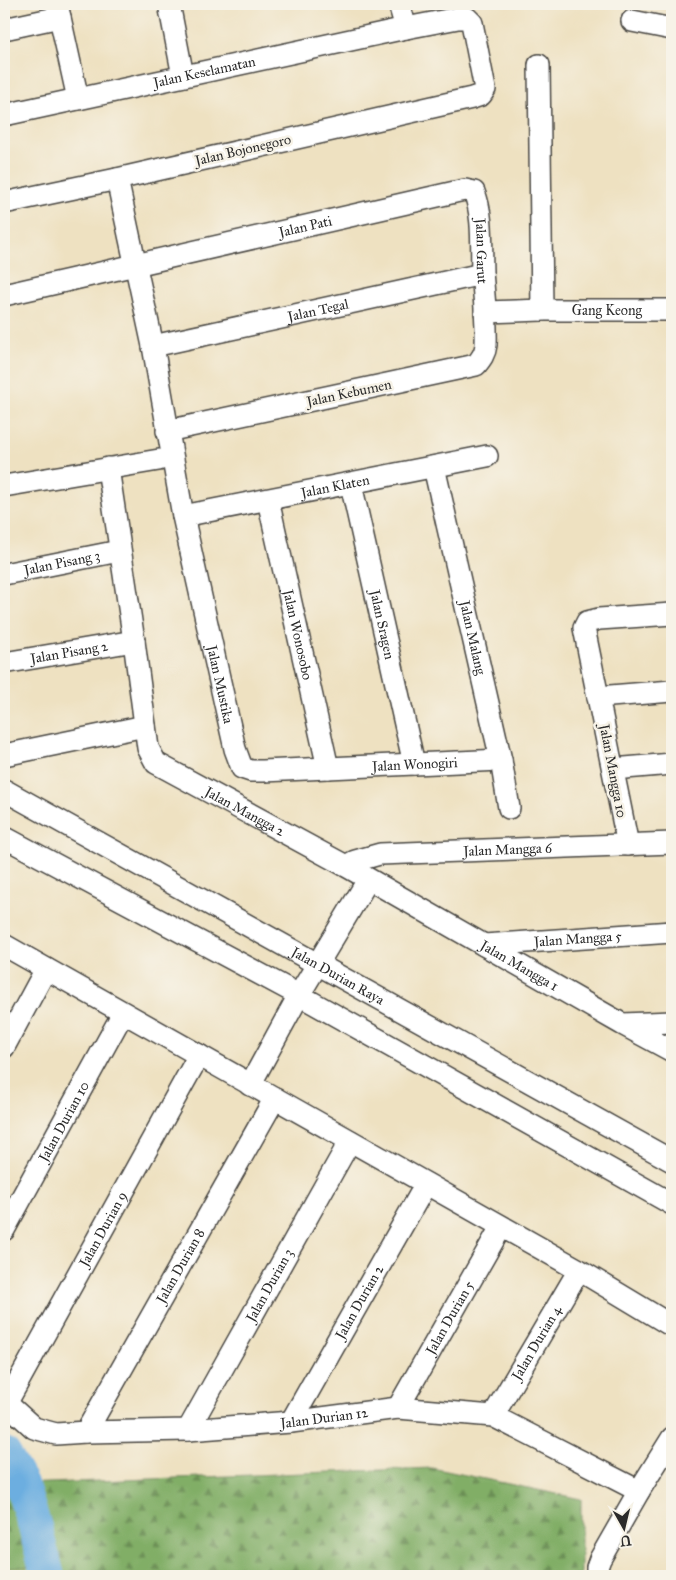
<svg xmlns="http://www.w3.org/2000/svg" width="676" height="1580" viewBox="0 0 676 1580" font-family="'IM FELL Great Primer',serif">
  <style>
    .forest { fill: url(#forest-firs); stroke: #566c48 }
    .cemetery { fill: url(#cemetery-stones); stroke: #667a50 }
    .lines { fill: none; stroke-linecap: round; stroke-linejoin: round }
    .river { stroke: #6caee0; stroke-width: 34 }
    .minor-casing { stroke: #484642; stroke-width: 24 }
    .minor { stroke: #fff; stroke-width: 21 }
    .labels { text-anchor: middle; dominant-baseline: central; stroke-width: 5; stroke-linejoin: round; paint-order: stroke }
    .street-label { font-size: 14px; fill: #2b2b2b; stroke: #f7f3e8 }
  </style>
  <defs>
    <pattern id="forest-firs" width="22" height="20" patternUnits="userSpaceOnUse" patternTransform="scale(1.25)"><rect width="22" height="20" fill="#81ae66"/><path d="M5 1l3.5 6h-7zM16 11l3.5 6h-7z" fill="#6a8e54"/></pattern>
    <pattern id="cemetery-stones" width="16" height="16" patternUnits="userSpaceOnUse" patternTransform="scale(1.25)"><rect width="16" height="16" fill="#a2ca75"/><path d="M2 7V4a2 2 0 0 1 4 0v3zM10 15v-3a2 2 0 0 1 4 0v3z" fill="#84a460"/></pattern>
  </defs>
  <rect width="100%" height="100%" fill="#f7f3e8"/>
  <filter id="ink" filterUnits="userSpaceOnUse"><feTurbulence type="fractalNoise" baseFrequency=".02" numOctaves="2"/><feDisplacementMap in="SourceGraphic" scale="10" xChannelSelector="R" yChannelSelector="G"/><feConvolveMatrix kernelMatrix="1 2 1 2 8 2 1 2 1" color-interpolation-filters="sRGB"/></filter>
  <filter id="wash" filterUnits="userSpaceOnUse"><feTurbulence type="fractalNoise" baseFrequency=".0096" numOctaves="4" result="noise"/><feDisplacementMap in="SourceGraphic" scale="20" xChannelSelector="R" yChannelSelector="G"/><feGaussianBlur stdDeviation="1.12" result="paint"/><feColorMatrix in="noise" values="0 0 0 0 0 0 0 0 0 0 0 0 0 0 0 0 0 1.4 0 .05"/><feComposite in="paint" operator="in"/></filter>
  <g filter="url(#wash)">
    <rect width="100%" height="100%" fill="#eee1c1"/>
    <path class="forest" d="M 4,1454 L 21,1484 L 432,1468 L 581,1499 L 581,1576 L 48,1576 L 45,1566 L 4,1567 Z"/>
    <path class="cemetery" d="M 45,1566 L 48,1576 L 4,1576 L 4,1567 Z"/>
    <g class="lines">
      <path class="river" d="M 4,1454 L 21,1484 L 35,1527 L 48,1576"/>
    </g>
  </g>
  <g filter="url(#ink)">
    <g class="lines">
      <defs>
        <g id="minor">
          <path d="M 57,4 L 78,99"/>
          <path d="M 169,4 L 183,76"/>
          <path d="M 399,4 L 406,28"/>
          <path d="M 632,21 L 672,29"/>
          <path d="M 4,29 L 60,17"/>
          <path d="M 539,65 L 542,310"/>
          <path id="s1" d="M 4,115 L 406,28 L 458,18 L 467,18 L 472,23 L 485,89 L 481,95 L 472,98 L 117,179 L 4,203"/>
          <path id="s2" d="M 117,179 L 153,346 L 183,516 L 235,749 L 242,768 L 251,771 L 263,771 L 501,760"/>
          <path id="s3" d="M 4,295 L 455,192 L 465,190 L 474,192 C 484,216 481,247 482,272 C 484,296 487,321 486,345 C 485,354 481,359 476,365 L 167,431"/>
          <path id="s4" d="M 485,312 L 542,310 L 672,310"/>
          <path id="s5" d="M 153,346 L 482,274"/>
          <path id="s6" d="M 434,467 L 501,760 L 509,808"/>
          <path id="s7" d="M 108,468 L 134,641 L 148,748 L 156,763 L 346,866 L 622,1024 L 672,1051"/>
          <path id="s8" d="M 351,484 L 414,764"/>
          <path d="M 4,486 L 159,460"/>
          <path id="s9" d="M 268,500 L 328,768"/>
          <path id="s10" d="M 183,516 L 487,456"/>
          <path id="s11" d="M 4,574 L 119,551"/>
          <path id="s12" d="M 4,663 L 134,641"/>
          <path d="M 598,697 L 672,691"/>
          <path d="M 4,755 L 145,726"/>
          <path d="M 613,769 L 672,764"/>
          <path id="s13" d="M 4,790 L 672,1161"/>
          <path d="M 4,837 L 299,995 L 672,1204"/>
          <path d="M 628,845 L 584,628 L 587,622 L 599,619 L 672,614"/>
          <path id="s14" d="M 346,866 L 355,861 L 380,854 L 672,843"/>
          <path d="M 4,945 L 579,1270 L 672,1326"/>
          <path id="s15" d="M 484,945 L 672,932"/>
          <path d="M 623,1024 L 672,1022"/>
          <path d="M 4,1047 L 46,969"/>
          <path d="M 250,1085 L 299,995 L 368,880"/>
          <path id="s16" d="M 4,1230 L 123,1013"/>
          <path id="s17" d="M 4,1401 L 34,1428 L 56,1434 L 86,1432 L 188,1430 L 291,1422 L 398,1408 L 493,1416 L 639,1491"/>
          <path id="s18" d="M 6,1404 L 199,1055"/>
          <path id="s19" d="M 398,1408 L 501,1227"/>
          <path id="s20" d="M 493,1416 L 579,1270"/>
          <path id="s21" d="M 291,1422 L 426,1184"/>
          <path id="s22" d="M 188,1430 L 350,1141"/>
          <path id="s23" d="M 86,1432 L 275,1098"/>
          <path d="M 597,1576 L 597,1567 L 600,1559 L 639,1491 L 672,1438"/>
        </g>
      </defs>
      <use href="#minor" class="minor-casing"/>
      <use href="#minor" class="minor"/>
    </g>
  </g>
  <g class="labels">
    <g class="street-label">
      <text stroke="none"><textPath href="#s1" startOffset="205">Jalan Keselamatan</textPath></text>
      <text transform="translate(243 150) rotate(-13)">Jalan Bojonegoro</text>
      <text stroke="none"><textPath href="#s3" startOffset="309">Jalan Pati</textPath></text>
      <text stroke="none"><textPath href="#s3" startOffset="542">Jalan Garut</textPath></text>
      <text stroke="none"><textPath href="#s5" startOffset="169">Jalan Tegal</textPath></text>
      <text stroke="none"><textPath href="#s4" startOffset="122">Gang Keong</textPath></text>
      <text transform="translate(349 393) rotate(-12)">Jalan Kebumen</text>
      <text stroke="none"><textPath href="#s10" startOffset="155">Jalan Klaten</textPath></text>
      <text stroke="none"><textPath href="#s11" startOffset="59">Jalan Pisang 3</textPath></text>
      <text stroke="none"><textPath href="#s8" startOffset="144">Jalan Sragen</textPath></text>
      <text stroke="none"><textPath href="#s9" startOffset="138">Jalan Wonosobo</textPath></text>
      <text stroke="none"><textPath href="#s6" startOffset="175">Jalan Malang</textPath></text>
      <text stroke="none"><textPath href="#s12" startOffset="66">Jalan Pisang 2</textPath></text>
      <text stroke="none"><textPath href="#s2" startOffset="516">Jalan Mustika</textPath></text>
      <text stroke="none"><textPath href="#s2" startOffset="776">Jalan Wonogiri</textPath></text>
      <text transform="translate(613 771) rotate(79)">Jalan Mangga 10</text>
      <text stroke="none"><textPath href="#s7" startOffset="401">Jalan Mangga 2</textPath></text>
      <text stroke="none"><textPath href="#s14" startOffset="164">Jalan Mangga 6</textPath></text>
      <text stroke="none"><textPath href="#s15" startOffset="94">Jalan Mangga 5</textPath></text>
      <text stroke="none"><textPath href="#s7" startOffset="716">Jalan Mangga 1</textPath></text>
      <text stroke="none"><textPath href="#s13" startOffset="382">Jalan Durian Raya</textPath></text>
      <text stroke="none"><textPath href="#s16" startOffset="124">Jalan Durian 10</textPath></text>
      <text stroke="none"><textPath href="#s18" startOffset="200">Jalan Durian 9</textPath></text>
      <text stroke="none"><textPath href="#s23" startOffset="191">Jalan Durian 8</textPath></text>
      <text stroke="none"><textPath href="#s22" startOffset="166">Jalan Durian 3</textPath></text>
      <text stroke="none"><textPath href="#s21" startOffset="138">Jalan Durian 2</textPath></text>
      <text stroke="none"><textPath href="#s19" startOffset="104">Jalan Durian 5</textPath></text>
      <text stroke="none"><textPath href="#s20" startOffset="85">Jalan Durian 4</textPath></text>
      <text stroke="none"><textPath href="#s17" startOffset="332">Jalan Durian 12</textPath></text>
    </g>
  </g>
  <rect width="676" height="1580" fill="none" stroke="#f7f3e8" stroke-width="20"/>
  <g transform="translate(624 1528) rotate(172)" stroke="#f7f3e8" stroke-width="4" paint-order="stroke">
  <path d="M0-4L9 19L0 12L-9 19Z" fill="#2b2b2b"/>
  <text y="-8" font-size="14" font-weight="bold" text-anchor="middle" fill="#2b2b2b">U</text>
  </g>
</svg>
